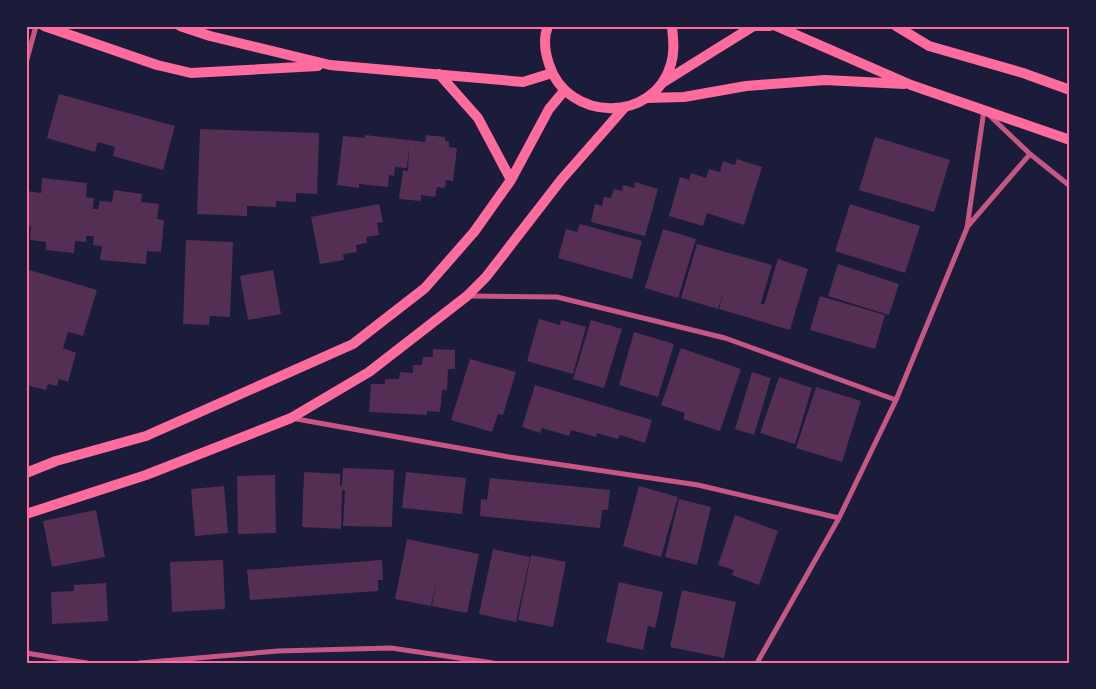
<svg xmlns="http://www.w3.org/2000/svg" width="1096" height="689" viewBox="0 0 1096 689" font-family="'Alegreya Sans',sans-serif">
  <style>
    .building { fill: #542f53 }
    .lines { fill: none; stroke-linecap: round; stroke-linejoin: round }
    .minor { stroke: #c65784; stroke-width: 5 }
    .secondary { stroke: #ff6b9d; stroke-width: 10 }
    .neatline { fill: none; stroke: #ff6b9d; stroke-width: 2 }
  </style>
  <rect width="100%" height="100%" fill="#1b1b3a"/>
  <path class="building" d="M 59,94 L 175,126 L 163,170 L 113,156 L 115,147 L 98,142 L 95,152 L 47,138 Z
    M 200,129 L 319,133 L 317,194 L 296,193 L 296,202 L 276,201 L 276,207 L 247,206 L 247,216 L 197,214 Z
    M 365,135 L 425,142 L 426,135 L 445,137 L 445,141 L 449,141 L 449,147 L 457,148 L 453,181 L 446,180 L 445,188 L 437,187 L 435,197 L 421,195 L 421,201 L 399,199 L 403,170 L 408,171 L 409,146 L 407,168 L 395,167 L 394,176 L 389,175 L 388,187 L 359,184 L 359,188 L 337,185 L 343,136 L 365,138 Z
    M 875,137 L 950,160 L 934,212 L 859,190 Z
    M 737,159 L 762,167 L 744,225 L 707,213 L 703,226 L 669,216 L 680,177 L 689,180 L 691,173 L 706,178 L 709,169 L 720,172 L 723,161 L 735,165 Z
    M 42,178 L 87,183 L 86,197 L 94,198 L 93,209 L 98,209 L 100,201 L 112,202 L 114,190 L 142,194 L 141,202 L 159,204 L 157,219 L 164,220 L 161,252 L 147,251 L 146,264 L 100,260 L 102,246 L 93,245 L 94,236 L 86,236 L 86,242 L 75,241 L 74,253 L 46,250 L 46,242 L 30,240 L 31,226 L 26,226 L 27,191 L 41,193 Z
    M 635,182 L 658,189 L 645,236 L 591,222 L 595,204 L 602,206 L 604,197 L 611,198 L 614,189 L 622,191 L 623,185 L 634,188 Z
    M 379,204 L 383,222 L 377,223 L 379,235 L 366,237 L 367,243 L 356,245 L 357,252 L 343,254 L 344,260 L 320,264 L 311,217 Z
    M 850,204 L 920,226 L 905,273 L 835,251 Z
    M 580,224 L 642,241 L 632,279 L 558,258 L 566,229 L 577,232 Z
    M 663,229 L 696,239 L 678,298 L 645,288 Z
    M 186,240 L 233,242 L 230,317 L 210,316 L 209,325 L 183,324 Z
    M 697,244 L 772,265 L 761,303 L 764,305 L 778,259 L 808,269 L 790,330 L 719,309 L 724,289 L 718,309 L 681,298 Z
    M 838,264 L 899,284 L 889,315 L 828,296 Z
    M 26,269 L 97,290 L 83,336 L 68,332 L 63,348 L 76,353 L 68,382 L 59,379 L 57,386 L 48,384 L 46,390 L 26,385 Z
    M 273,270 L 281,314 L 248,320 L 240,276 Z
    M 820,296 L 885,315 L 875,349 L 810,330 Z
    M 539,319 L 560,325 L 561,320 L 586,327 L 573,374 L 527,361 Z
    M 591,320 L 622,329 L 604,388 L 573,379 Z
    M 634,332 L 674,344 L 658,397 L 619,385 Z
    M 681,348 L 741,369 L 720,431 L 683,419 L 685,413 L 661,405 Z
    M 433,349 L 455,350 L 455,369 L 448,369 L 447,390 L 442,390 L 440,412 L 427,411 L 427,415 L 369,412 L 371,384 L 385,384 L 385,379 L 399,379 L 400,372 L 413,373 L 413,365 L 422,365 L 423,357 L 433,357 Z
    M 470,359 L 516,372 L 503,415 L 498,414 L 492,432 L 451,420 Z
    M 752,372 L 771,378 L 754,435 L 735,429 Z
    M 779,377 L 812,388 L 795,444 L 760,433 Z
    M 535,385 L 652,420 L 645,443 L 620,435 L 618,439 L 597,433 L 596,437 L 571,430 L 569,436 L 542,428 L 540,433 L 522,427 Z
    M 816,387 L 861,401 L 842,462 L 796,448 Z
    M 343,468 L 394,470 L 392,527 L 343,526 L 345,490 L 342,490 L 341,529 L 302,527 L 304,472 L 340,474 L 340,485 L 342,485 Z
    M 406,472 L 466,478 L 462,514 L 402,508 Z
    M 275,475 L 276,533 L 238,534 L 237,476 Z
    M 490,478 L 610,490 L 608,510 L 602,510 L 600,528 L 480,516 L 481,499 L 487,500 Z
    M 224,486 L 228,533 L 195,536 L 191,489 Z
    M 639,486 L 678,497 L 661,557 L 623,546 Z
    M 679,499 L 711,507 L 697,565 L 665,557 Z
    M 96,510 L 105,557 L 52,567 L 43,521 Z
    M 735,515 L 778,531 L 759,585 L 732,575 L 734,570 L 718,565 Z
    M 407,539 L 479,554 L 467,613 L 432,606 L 436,583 L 431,606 L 395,599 Z
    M 493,549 L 530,557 L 516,622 L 479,614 Z
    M 531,555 L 566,562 L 553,627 L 518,620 Z
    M 223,560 L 225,609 L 172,612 L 170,562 Z
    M 382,560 L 383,580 L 378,580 L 378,591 L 250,600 L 247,570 Z
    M 619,582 L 663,592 L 655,628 L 648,626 L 643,650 L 606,642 Z
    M 106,583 L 108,621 L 52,624 L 51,592 L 74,591 L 74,585 Z
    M 682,590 L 736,602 L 724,658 L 670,647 Z"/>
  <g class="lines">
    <path class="minor" d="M 26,63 L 36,26
      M 989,115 L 1030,154 L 1070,186
      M 967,227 L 1030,154
      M 468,296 L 557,297 L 725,338 L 896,400
      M 291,418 L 509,457 L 698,485 L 839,518
      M 26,653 L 87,663
      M 139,663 L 278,651 L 391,648 L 493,663
      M 757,663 L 839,518 L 896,400 L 967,228 L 984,110"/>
    <path class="secondary" d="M 44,26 L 157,65 L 191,73 L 318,66
      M 180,26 L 210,36 L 330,65 L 523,82 L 552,73
      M 548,26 C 543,38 545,52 549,64 C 567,122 654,124 671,64 C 675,51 673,39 672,26
      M 750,26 L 770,26
      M 776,26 L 911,85 L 1070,140
      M 896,26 L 929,46 L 1023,73 L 1070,90
      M 439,74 L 478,118 L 511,180
      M 662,83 L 752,27
      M 646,98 L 684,97 L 746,86 L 825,80 L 904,84
      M 26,473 L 56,461 L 146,436 L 353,344 L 425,288 L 474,232 L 511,180 L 549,109 L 564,91
      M 26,514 L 146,475 L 291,418 L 369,372 L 467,296 L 486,277 L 561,180 L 625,107"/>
  </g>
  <rect width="1096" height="689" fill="none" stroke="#1b1b3a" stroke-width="55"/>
  <rect x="28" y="28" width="1040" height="634" class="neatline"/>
</svg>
